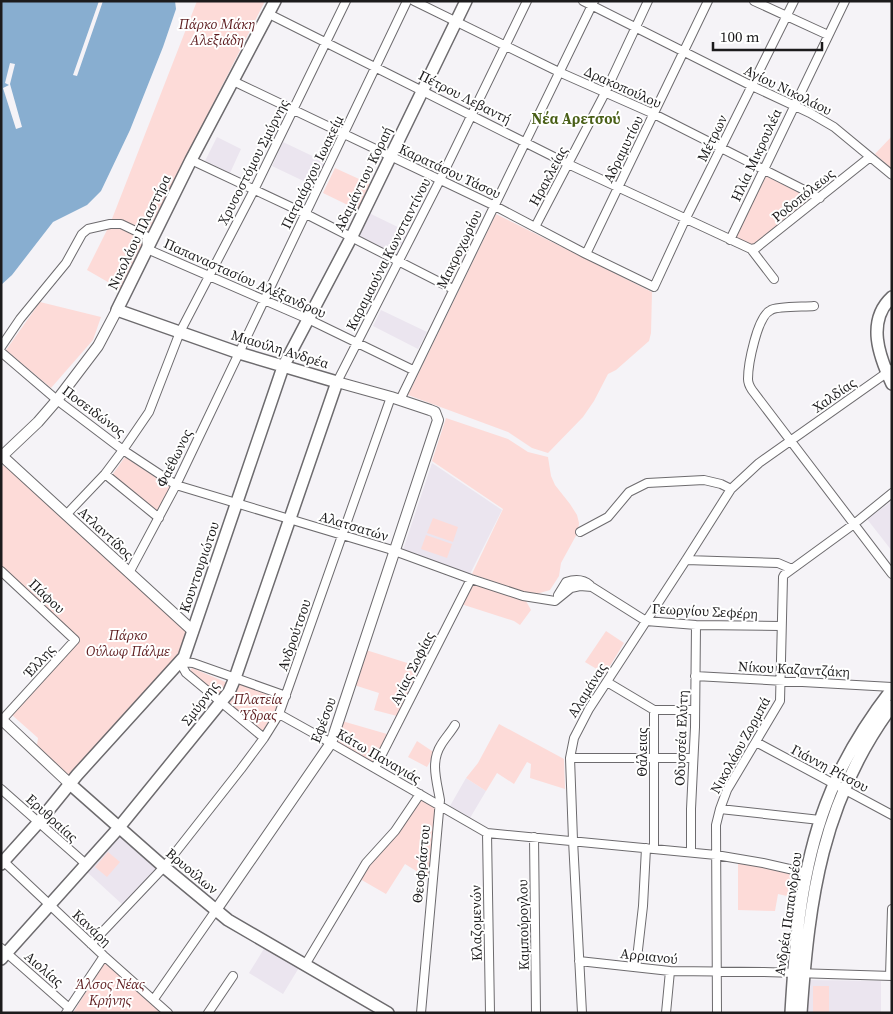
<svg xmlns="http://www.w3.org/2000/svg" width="893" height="1014" viewBox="0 0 893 1014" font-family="'Source Serif 4',serif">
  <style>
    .built { fill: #ebe5ef }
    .green { fill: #fddbd8 }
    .water { fill: #88aed0 }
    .pier { fill: #f5f3f7 }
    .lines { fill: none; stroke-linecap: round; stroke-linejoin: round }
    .minor-casing { stroke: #6d6b6e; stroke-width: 10 }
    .tertiary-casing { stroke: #6d6b6e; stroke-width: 12 }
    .secondary-casing { stroke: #6d6b6e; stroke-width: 14 }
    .minor { stroke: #fff; stroke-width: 8 }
    .tertiary { stroke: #fff; stroke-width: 10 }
    .secondary { stroke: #fff; stroke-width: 11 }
    .labels { text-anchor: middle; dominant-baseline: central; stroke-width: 4; stroke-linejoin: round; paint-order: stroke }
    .park-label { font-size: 14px; font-style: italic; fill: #5d1c1e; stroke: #fff }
    .street-label { font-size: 14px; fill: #1c1b1c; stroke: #fff }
    .neighbourhood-label { font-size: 15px; font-weight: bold; fill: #495f17; stroke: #fff }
  </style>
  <rect width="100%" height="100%" fill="#f5f3f7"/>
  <path class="built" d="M 217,137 L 241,149 L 230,173 L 205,161 Z
    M 283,142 L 325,162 L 314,186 L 272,166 Z
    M 369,213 L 408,232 L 396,257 L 357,237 Z
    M 381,310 L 427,332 L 418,349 L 373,326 Z
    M 432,463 L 502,510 L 470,574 L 403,550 Z
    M 892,501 L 892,551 L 867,519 Z
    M 466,778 L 486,791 L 470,818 L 450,806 Z
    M 122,833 L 160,868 L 124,906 L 87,872 Z
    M 265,947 L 300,966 L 283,994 L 249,973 Z
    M 808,980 L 881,981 L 881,1013 L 806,1013 Z"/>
  <path class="green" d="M 197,1 L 265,1 L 146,236 L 132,232 L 144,241 L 120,289 L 87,270 L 110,224 Z
    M 892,136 L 892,169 L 875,154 Z
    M 335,168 L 370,184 L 358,210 L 323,193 Z
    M 766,176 L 814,200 L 755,246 L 734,240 Z
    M 496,214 L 652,292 L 651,333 L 649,341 L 616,370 L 608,374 L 594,401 L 583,417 L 548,453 L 532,448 L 508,432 L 408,395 Z
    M 40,302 L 101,317 L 93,340 L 51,388 L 6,350 Z
    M 446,418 L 508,439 L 528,452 L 548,457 L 551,476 L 555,485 L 570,504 L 577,515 L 579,523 L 578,532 L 561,563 L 559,576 L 550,590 L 533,595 L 472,574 L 503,509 L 432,461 Z
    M 125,457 L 170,487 L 157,511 L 112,475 Z
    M 5,464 L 184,628 L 188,637 L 180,658 L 69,777 L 37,745 L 38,738 L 12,715 L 80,639 L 1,566 L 1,468 Z
    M 433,518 L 458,527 L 453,542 L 427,533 Z
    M 426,535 L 452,544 L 447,558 L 421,549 Z
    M 472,583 L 526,601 L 531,610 L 520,625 L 514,621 L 461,604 Z
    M 606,631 L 624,643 L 605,674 L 585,662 Z
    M 366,650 L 420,667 L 397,716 L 374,710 L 379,693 L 354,685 Z
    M 192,668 L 228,683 L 220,699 L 190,670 Z
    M 239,682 L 281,698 L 277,710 L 263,734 L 226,704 L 237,689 Z
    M 342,721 L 387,734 L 373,763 L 335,741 Z
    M 499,724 L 564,759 L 565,789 L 530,778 L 531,764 L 527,762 L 514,784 L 497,773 L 486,791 L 466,778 L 478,763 Z
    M 417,741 L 435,753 L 427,767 L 408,757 Z
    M 420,796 L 437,807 L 429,879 L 405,864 L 386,894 L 360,879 L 372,859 Z
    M 108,852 L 120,862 L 107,877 L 95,867 Z
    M 738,862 L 764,865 L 800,874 L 796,898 L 778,894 L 775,911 L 738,910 Z
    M 105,961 L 163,1013 L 73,1013 Z
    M 813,986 L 829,986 L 829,1013 L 813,1013 Z"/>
  <path class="water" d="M 1,1 L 175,1 L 176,9 L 163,47 L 130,130 L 101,191 L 87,205 L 53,222 L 12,275 L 1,285 Z"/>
  <path class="pier" d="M 99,1 L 103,1 L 77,76 L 73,75 Z
    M 10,63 L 15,64 L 10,84 L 22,127 L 16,129 L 3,88 L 9,85 L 5,83 Z"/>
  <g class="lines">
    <defs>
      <path id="minor" d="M 414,1 L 559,72 L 654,114 L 820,198
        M 583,1 L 752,86 L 810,113 L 834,127 L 892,175
        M 754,1 L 828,35
        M 269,14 L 568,164 L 751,249 L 774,279
        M 233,81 L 495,206 L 586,254 L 654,287 L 685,220 L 794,1
        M 191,160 L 306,214 L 453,289
        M 535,227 L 605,93 L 648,1
        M 730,240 L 845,1
        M 751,249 L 756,248 L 870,157
        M 586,254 L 708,1
        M 814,306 C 805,307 777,306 771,310 C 757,316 748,365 748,379 C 748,384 750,387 752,390 L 892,574
        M 1,347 L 20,319 L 66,263 L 82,234 L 88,229 L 110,224 L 121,224 L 146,236 L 147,249 L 308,319 L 413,370
        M 1,352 L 57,400 L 123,450 L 176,485 L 389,549 L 471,579 L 523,596 L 555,601 L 571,588 L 580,586 L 592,587 L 646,621 L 696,625 L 781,626
        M 337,382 L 440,180 L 527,1
        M 400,400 L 594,1
        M 105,474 L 159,518
        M 66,515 L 105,474 L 123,450 L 149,412 L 180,332 L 254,190 L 346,1
        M 580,532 L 608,517 L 629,492 L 647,483 L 704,480 L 721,484 L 731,489
        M 686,560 L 778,563 L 792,569
        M 1,571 L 75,640 L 1,721
        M 129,573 L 176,485 L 407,1
        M 558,595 L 566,582 C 575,579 583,579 590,585
        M 695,676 L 892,687
        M 607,682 L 654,710 L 654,849
        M 654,710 L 695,710
        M 279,714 L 331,743 L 487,833 L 716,855 L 763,863 L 807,873
        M 264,738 L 186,673 L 180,662 L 193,663 L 286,696
        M 756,742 L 892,815
        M 570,758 L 692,758
        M 375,768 L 471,579
        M 1,789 L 87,865
        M 720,809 L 820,820
        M 487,833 L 490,1013
        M 534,837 L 536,1013
        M 691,852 L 691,809 L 695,727 L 696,625
        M 1,859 L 104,956 L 168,1013
        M 91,944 L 164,867 L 241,769 L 264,738 L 279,714 L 391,397
        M 1,948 L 69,1008
        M 579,961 L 670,971 L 764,972 L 892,976
        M 305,965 L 366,863 L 395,831 L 420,794
        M 636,967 L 643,906 L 646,848
        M 890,976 L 892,909
        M 154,999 L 216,910
        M 66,1013 L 104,956
        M 208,1013 L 233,976
        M 421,1013 L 440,800 C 437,782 430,762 441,745 C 445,738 451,732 455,725
        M 582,1013 L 573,840 L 570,758 L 574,738 L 589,709 L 686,560 L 731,489 L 759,463 L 892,369
        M 666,1013 L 670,971
        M 717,1013 L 716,825 L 720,809 L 727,790 L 780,701 L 783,577 L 784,575 L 854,524 L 892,493"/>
      <path id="tertiary" d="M 2,456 L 193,631
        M 1,457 L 38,422 L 57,400 L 98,346 L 117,310
        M 1,719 L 70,784
        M 216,910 L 331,743 L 438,420 L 435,412 L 430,410 L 391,397 L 337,382"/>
      <path id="secondary" d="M 892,297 C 866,321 879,356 892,384
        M 70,784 L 164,867 L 228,920 L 388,1013
        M 1,864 L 38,823 L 77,775 L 184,657 L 283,367 L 351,238 L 466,1
        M 1,959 L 116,831 L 229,692 L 235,678 L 337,382 L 239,353 L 117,310 L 191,160 L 275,1
        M 791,1013 C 795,943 801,870 826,804 C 841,763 865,724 892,689
        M 801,1013 C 809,898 822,801 892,706"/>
    </defs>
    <use href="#minor" class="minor-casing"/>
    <use href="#tertiary" class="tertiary-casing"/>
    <use href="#secondary" class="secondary-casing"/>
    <use href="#minor" class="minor"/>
    <use href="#tertiary" class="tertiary"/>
    <use href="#secondary" class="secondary"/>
  </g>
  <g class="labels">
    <g class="park-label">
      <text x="217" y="24">Πάρκο Μάκη<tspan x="217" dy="16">Αλεξιάδη</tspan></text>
      <text x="128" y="635">Πάρκο<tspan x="128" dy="16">Ούλωφ Πάλμε</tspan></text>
      <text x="258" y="699">Πλατεία<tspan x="258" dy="16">Ύδρας</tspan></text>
      <text x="110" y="984">Άλσος Νέας<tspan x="110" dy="16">Κρήνης</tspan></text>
    </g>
    <g class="street-label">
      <text transform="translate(623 87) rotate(24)">Δρακοπούλου</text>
      <text transform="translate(788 90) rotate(26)">Αγίου Νικολάου</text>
      <text transform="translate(465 97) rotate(27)">Πέτρου Λεβαντή</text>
      <text transform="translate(712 138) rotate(-64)">Μέτρων</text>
      <text transform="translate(623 149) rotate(-64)">Αδραμυτίου</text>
      <text transform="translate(756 155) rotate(-65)">Ηλία Μικρουλέα</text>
      <text transform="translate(253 162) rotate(-63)">Χρυσοστόμου Σμύρνης</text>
      <text transform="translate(450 171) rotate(25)">Καρατάσου Τάσου</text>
      <text transform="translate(312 172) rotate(-64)">Πατριάρχου Ιωακείμ</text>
      <text transform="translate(548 176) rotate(-62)">Ηρακλείας</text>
      <text transform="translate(363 179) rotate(-64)">Αδαμάντιου Κοραή</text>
      <text transform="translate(803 195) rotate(-39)">Ροδοπόλεως</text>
      <text transform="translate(139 232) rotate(-64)">Νικολάου Πλαστήρα</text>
      <text transform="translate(459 249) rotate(-64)">Μακροχωρίου</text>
      <text transform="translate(388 254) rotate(-63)">Καραμαούνα Κωνσταντίνου</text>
      <text transform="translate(245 278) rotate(24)">Παπαναστασίου Αλέξανδρου</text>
      <text transform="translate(280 349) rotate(17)">Μιαούλη Ανδρέα</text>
      <text transform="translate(834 395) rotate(-35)">Χαλδίας</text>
      <text transform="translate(94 411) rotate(37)">Ποσειδώνος</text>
      <text transform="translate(174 458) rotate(-64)">Φαέθωνος</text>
      <text transform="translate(354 526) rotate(17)">Αλατσατών</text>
      <text transform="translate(106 533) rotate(43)">Ατλαντίδος</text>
      <text transform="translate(199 567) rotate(-71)">Κουντουριώτου</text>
      <text transform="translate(47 596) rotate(43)">Πάφου</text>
      <text transform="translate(705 611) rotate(3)">Γεωργίου Σεφέρη</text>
      <text transform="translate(294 635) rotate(-71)">Ανδρούτσου</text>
      <text transform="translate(39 661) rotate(-48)">Έλλης</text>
      <text transform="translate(412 668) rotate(-63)">Αγίας Σοφίας</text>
      <text transform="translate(794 669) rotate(3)">Νίκου Καζαντζάκη</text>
      <text transform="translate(587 690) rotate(-58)">Αλαμάνας</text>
      <text transform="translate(200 703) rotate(-53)">Σμύρνης</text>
      <text transform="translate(323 720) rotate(-69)">Εφέσου</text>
      <text transform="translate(681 738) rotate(-88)">Οδυσσέα Ελύτη</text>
      <text transform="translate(740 745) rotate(-61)">Νικολάου Ζορμπά</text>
      <text transform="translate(642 752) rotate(-90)">Θάλειας</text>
      <text transform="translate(379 756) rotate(30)">Κάτω Παναγιάς</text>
      <text transform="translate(830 768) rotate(28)">Γιάννη Ρίτσου</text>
      <text transform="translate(52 818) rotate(42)">Ερυθραίας</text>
      <text transform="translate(421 864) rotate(-84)">Θεοφράστου</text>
      <text transform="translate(192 871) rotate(40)">Βρυούλων</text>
      <text transform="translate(788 914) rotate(-82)">Ανδρέα Παπανδρέου</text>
      <text transform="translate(476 923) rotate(-91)">Κλαζομενών</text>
      <text transform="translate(523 925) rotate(-91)">Καμπούρογλου</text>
      <text transform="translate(92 928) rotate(43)">Κανάρη</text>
      <text transform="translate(649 956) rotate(6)">Αρριανού</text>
      <text transform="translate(44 969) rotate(41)">Αιολίας</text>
    </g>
    <g class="neighbourhood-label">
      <text x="576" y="118">Νέα Αρετσού</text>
    </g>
  </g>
  <rect width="893" height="1014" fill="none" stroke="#1c1b1c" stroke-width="5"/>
  <path d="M713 42v8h109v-8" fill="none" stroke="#1c1b1c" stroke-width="2.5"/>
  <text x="720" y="42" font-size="15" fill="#1c1b1c" stroke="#ffffff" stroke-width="4" paint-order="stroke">100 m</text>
</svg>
